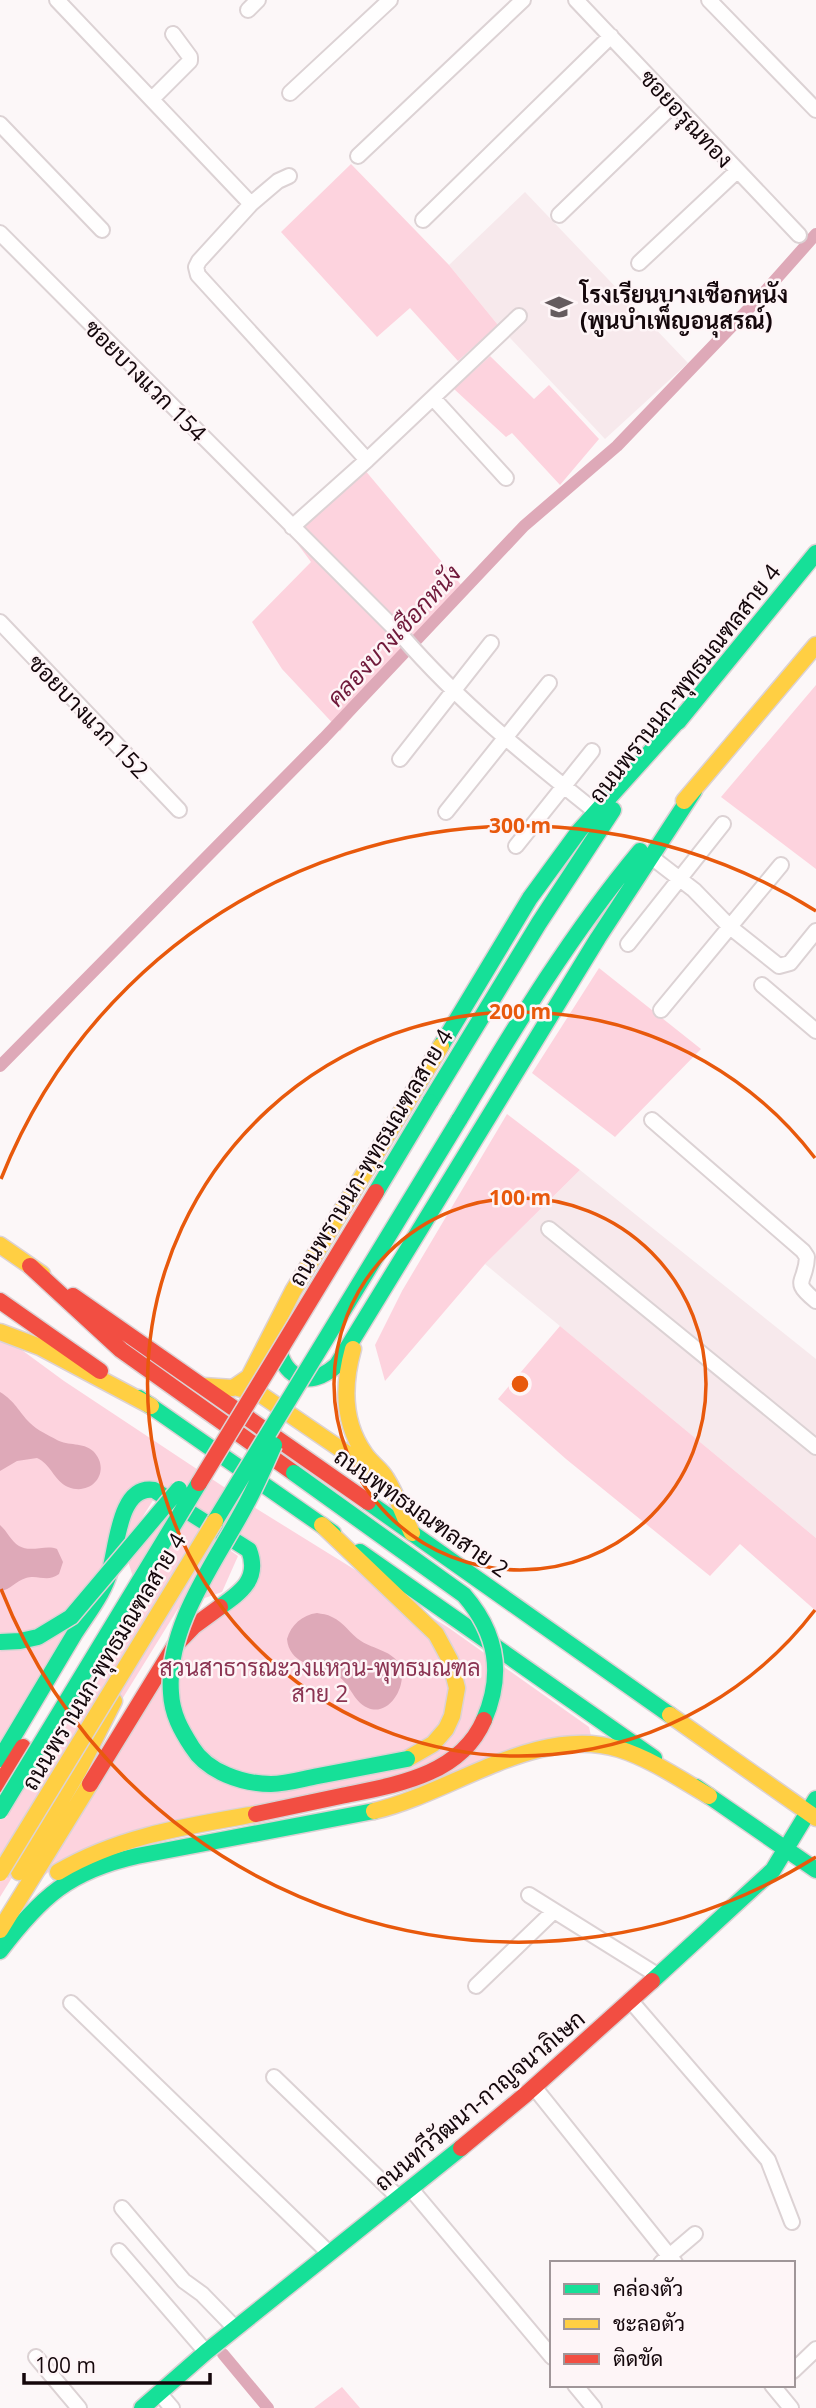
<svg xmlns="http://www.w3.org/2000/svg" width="816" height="2408" viewBox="0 0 816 2408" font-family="'Open Sans',Sarabun,sans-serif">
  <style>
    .built { fill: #f7e9ec }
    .green { fill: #fdd3de }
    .water { fill: #dea9b8 }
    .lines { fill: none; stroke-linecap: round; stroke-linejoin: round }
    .canal { stroke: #dea9b8; stroke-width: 12 }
    .street-casing { stroke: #dcd2d4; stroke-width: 18 }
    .fast-casing { stroke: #dcd2d4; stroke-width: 19 }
    .slow-casing { stroke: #dcd2d4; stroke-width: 19 }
    .jam-casing { stroke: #dcd2d4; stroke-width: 19 }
    .street { stroke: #fffefe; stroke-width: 14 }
    .fast { stroke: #16e098; stroke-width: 16 }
    .slow { stroke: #ffcf43; stroke-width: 16 }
    .jam { stroke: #f24e42; stroke-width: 16 }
    .fast-bridge-casing { stroke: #dcd2d4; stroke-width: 19; stroke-linecap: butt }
    .slow-bridge-casing { stroke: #dcd2d4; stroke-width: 19; stroke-linecap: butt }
    .jam-bridge-casing { stroke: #dcd2d4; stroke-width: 19; stroke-linecap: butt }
    .fast-bridge { stroke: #16e098; stroke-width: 16 }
    .slow-bridge { stroke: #ffcf43; stroke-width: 16 }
    .jam-bridge { stroke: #f24e42; stroke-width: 16 }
    .ring { fill: none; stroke: #e8590c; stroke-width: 3.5 }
    .labels { text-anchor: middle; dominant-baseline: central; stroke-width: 5; stroke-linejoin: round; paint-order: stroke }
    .street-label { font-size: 23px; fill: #14070b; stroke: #fef5f7 }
    .poi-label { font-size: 23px; font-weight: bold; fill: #14070b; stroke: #fef5f7; text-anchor: start }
    .park-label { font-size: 23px; fill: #8b3452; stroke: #fef5f7 }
    .water-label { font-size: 24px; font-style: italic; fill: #701a3b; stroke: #fef5f7 }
    .centre { fill: #e8590c; stroke: #fef5f7; stroke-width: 3.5 }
    .ring-label { font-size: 21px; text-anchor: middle; font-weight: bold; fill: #e8590c; stroke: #fef5f7; stroke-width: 5; stroke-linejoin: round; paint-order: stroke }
  </style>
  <rect width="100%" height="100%" fill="#fcf7f8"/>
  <path class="built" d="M 525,192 L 688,363 L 605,439 L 498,325 L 449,265 Z
    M 580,1170 L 816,1359 L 816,1538 L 485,1264 Z"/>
  <path class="green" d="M 351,164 L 449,265 L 498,325 L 458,361 L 410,308 L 377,337 L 281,232 Z
    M 490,356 L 534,399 L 549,385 L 599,439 L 560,485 L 512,433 L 506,437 L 454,389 Z
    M 364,469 L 463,587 L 340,731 L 282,669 L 252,622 L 311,562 L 288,531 Z
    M 816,685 L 816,869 L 721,797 Z
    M 599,968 L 701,1049 L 615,1137 L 532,1073 Z
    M 507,1114 L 580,1170 L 485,1264 L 385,1381 L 375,1345 L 402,1291 Z
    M 560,1326 L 816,1538 L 816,1611 L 740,1544 L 710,1576 L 566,1459 L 498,1399 Z
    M 0,1334 L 64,1381 L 257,1509 L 449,1628 L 589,1727 L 591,1736 L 421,1787 L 70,1856 L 38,1880 L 170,1659 L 261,1563 L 163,1484 L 0,1748 Z
    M 158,1499 L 238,1556 L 222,1592 L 179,1607 L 0,1897 L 0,1794 L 133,1577 L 127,1558 Z
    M 342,2387 L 360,2408 L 314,2408 Z"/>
  <path class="water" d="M 0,1392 C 16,1402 18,1411 30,1423 C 37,1430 48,1435 57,1440 C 68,1446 83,1442 93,1451 C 112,1470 93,1497 68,1487 C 54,1481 51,1464 37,1458 L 17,1461 L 0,1471 Z
    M 0,1525 C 7,1531 11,1541 19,1546 C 31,1553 46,1544 57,1549 L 63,1562 L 59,1574 C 47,1583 38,1574 26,1578 C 15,1581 11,1590 0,1591 Z
    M 317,1613 C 322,1614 327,1614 332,1617 C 344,1622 350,1634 361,1641 C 373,1649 394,1651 400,1666 C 408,1684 390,1717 368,1708 C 351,1701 351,1680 331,1672 C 313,1665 289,1663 287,1639 C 291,1625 302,1615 317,1613 Z"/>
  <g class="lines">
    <path class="canal" d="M 0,1066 L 324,738 L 524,526 L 617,446 L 761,296 L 816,234
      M 223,2354 L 268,2408"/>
    <defs>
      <path id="street" d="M 57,0 L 251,204
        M 576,0 L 799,235
        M 709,0 L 816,110
        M 248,10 L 258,0
        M 290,93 L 390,0
        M 152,99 L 190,61 L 190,57 L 173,34
        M 0,124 L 102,230
        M 358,156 L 523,0
        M 289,176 L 278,181 L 251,204 L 199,261 L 196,267 L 198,275 L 367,460
        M 559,215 L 674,104
        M 423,220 L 611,36
        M 0,233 L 402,636 C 460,703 527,757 596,812
        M 639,263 L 737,171
        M 433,398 L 506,478
        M 292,527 L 367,460 L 519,316
        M 0,622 L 179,810
        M 400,759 L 491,643
        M 446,812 L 549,683
        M 516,846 L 592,751
        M 650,856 L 694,890 L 730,927 L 779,966 L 790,963 L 816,931
        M 628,944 L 723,824
        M 762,985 L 816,1031
        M 661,1010 L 781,865
        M 652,1120 L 803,1251 L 807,1257 C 806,1284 790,1280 816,1301
        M 549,1229 L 816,1447
        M 529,1895 L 657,1975
        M 476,1986 L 554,1911
        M 630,2000 L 768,2160 L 792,2222
        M 71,2003 L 329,2253
        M 274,2077 L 399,2198
        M 534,2087 L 675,2263
        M 411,2189 L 552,2357
        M 122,2208 L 184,2281 L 202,2294 L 235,2328
        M 119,2251 L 206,2352
        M 661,2263 L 695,2234
        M 36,2357 L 79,2408
        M 793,2371 L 816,2349
        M 575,2385 L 594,2408
        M 772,2385 L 791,2408
        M 160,2394 L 172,2408"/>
      <path id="fast" d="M 678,722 L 816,553
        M 441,1046 L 530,898 L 579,831 L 686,712
        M 430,1102 L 539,923 L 613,810
        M 459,1120 C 515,1027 570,935 640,851
        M 277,1340 C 282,1377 307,1391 337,1365 L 598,938 L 694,791
        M 139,1398 L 333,1533
        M 368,1502 L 670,1715
        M 360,1552 L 654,1758
        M 0,1759 C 25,1717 50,1675 75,1633 C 86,1616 101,1597 108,1577 C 117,1554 117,1484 154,1490 L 249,1550 C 260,1579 241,1592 220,1607
        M 696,1787 L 816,1870
        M 0,1951 C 41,1897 69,1871 137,1856 L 374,1811
        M 652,1981 L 773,1870 L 816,1799
        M 142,2408 L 206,2352 L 461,2148"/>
      <path id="slow" d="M 684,801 L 816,645
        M 0,1245 L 42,1274
        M 0,1332 L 40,1347 L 151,1406
        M 353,1349 C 343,1385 342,1422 365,1454 C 371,1463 381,1469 386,1478 C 397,1495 403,1515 412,1533
        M 203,1386 L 233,1388 L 249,1377 L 293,1291 L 441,1046
        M 238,1388 L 260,1394 L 371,1470
        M 322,1525 L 436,1634 L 450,1660 L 457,1688 L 452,1716 L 446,1729 L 433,1744 L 407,1759
        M 670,1715 L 816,1818
        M 374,1811 C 452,1793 537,1724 619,1749 C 651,1759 680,1779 709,1796
        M 19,1872 L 79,1770 L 114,1701
        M 58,1872 C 119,1836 187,1826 256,1814
        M 0,1930 L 90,1784"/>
      <path id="jam" d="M 30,1266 L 121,1350 L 294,1473
        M 73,1296 L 368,1502
        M 0,1301 L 100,1371
        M 0,1784 L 23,1747
        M 90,1784 L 174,1647 L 194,1626 L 220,1607
        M 461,2148 L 525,2095 L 652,1981"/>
    </defs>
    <use href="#street" class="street-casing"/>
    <use href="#fast" class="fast-casing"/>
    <use href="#slow" class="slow-casing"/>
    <use href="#jam" class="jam-casing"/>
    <use href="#street" class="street"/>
    <use href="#fast" class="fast"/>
    <use href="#slow" class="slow"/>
    <use href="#jam" class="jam"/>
    <defs>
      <path id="fast-bridge" d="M 376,1192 L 430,1102
        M 274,1445 C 264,1468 254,1491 242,1512 C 212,1567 166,1628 171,1693 C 172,1714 181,1730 192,1747 C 207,1772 243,1784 271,1784 C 287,1784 302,1779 318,1776 C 348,1770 377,1765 407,1759
        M 294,1473 L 464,1595 C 497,1633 504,1674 484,1720
        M 215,1521 L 459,1120
        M 0,1642 L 20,1641 L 38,1637 L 71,1617 L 179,1489
        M 0,1811 L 199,1483"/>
      <path id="slow-bridge" d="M 0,1873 L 215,1521"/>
      <path id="jam-bridge" d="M 199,1483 L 376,1192
        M 256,1814 C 284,1808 313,1802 341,1796 C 394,1785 460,1776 484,1720"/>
    </defs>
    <use href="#fast-bridge" class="fast-bridge-casing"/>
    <use href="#slow-bridge" class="slow-bridge-casing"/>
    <use href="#jam-bridge" class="jam-bridge-casing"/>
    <use href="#fast-bridge" class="fast-bridge"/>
    <use href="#slow-bridge" class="slow-bridge"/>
    <use href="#jam-bridge" class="jam-bridge"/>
  </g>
  <g class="ring">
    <circle cx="520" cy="1384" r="186"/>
    <path d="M815 1610A372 372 0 1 1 815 1158"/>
    <path d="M816 1857A558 558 0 0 1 1 1589M1 1179A558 558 0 0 1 816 911"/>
  </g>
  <defs>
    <symbol id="school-bare" viewBox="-9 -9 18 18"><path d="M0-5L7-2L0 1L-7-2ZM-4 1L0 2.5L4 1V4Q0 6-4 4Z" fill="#655b5e" stroke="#fef5f7" stroke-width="2.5" paint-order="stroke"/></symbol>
  </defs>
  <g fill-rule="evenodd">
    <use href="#school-bare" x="540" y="288" width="38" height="38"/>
  </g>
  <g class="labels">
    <g class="street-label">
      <text transform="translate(687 118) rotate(47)">ซอยอรุณทอง</text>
      <text transform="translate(146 380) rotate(45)">ซอยบางแวก 154</text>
      <text transform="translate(684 683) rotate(-52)">ถนนพรานนก-พุทธมณฑลสาย 4</text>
      <text transform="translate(89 716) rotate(46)">ซอยบางแวก 152</text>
      <text transform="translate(370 1157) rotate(-59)">ถนนพรานนก-พุทธมณฑลสาย 4</text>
      <text transform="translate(422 1512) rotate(35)">ถนนพุทธมณฑลสาย 2</text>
      <text transform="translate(103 1661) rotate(-59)">ถนนพรานนก-พุทธมณฑลสาย 4</text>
      <text transform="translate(479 2100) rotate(-40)">ถนนทวีวัฒนา-กาญจนาภิเษก</text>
    </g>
    <g class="poi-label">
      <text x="580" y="294">โรงเรียนบางเชือกหนัง<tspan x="580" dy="26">(พูนบำเพ็ญอนุสรณ์)</tspan></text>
    </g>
    <g class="park-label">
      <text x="320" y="1667">สวนสาธารณะวงแหวน-พุทธมณฑล<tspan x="320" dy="26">สาย 2</tspan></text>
    </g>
    <g class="water-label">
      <text transform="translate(393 635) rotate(-47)">คลองบางเชือกหนัง</text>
    </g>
  </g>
  <circle cx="520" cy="1384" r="10" class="centre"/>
  <g class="ring-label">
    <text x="520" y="833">300 m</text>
    <text x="520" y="1019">200 m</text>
    <text x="520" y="1205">100 m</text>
  </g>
  <rect x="550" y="2261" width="245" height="126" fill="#fef5f7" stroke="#a09699" stroke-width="2"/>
  <rect x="564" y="2284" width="35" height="10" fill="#16e098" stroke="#a09699" stroke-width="2"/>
  <text x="613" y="2296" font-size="21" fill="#14070b">คล่องตัว</text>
  <rect x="564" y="2319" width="35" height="10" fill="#ffcf43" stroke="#a09699" stroke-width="2"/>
  <text x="613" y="2331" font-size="21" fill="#14070b">ชะลอตัว</text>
  <rect x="564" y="2354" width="35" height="10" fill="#f24e42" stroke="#a09699" stroke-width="2"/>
  <text x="613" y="2366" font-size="21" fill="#14070b">ติดขัด</text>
  <path d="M24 2373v10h186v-10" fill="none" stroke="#14070b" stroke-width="3.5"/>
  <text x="35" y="2373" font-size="21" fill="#14070b" stroke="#fef5f7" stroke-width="5" paint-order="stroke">100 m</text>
</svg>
